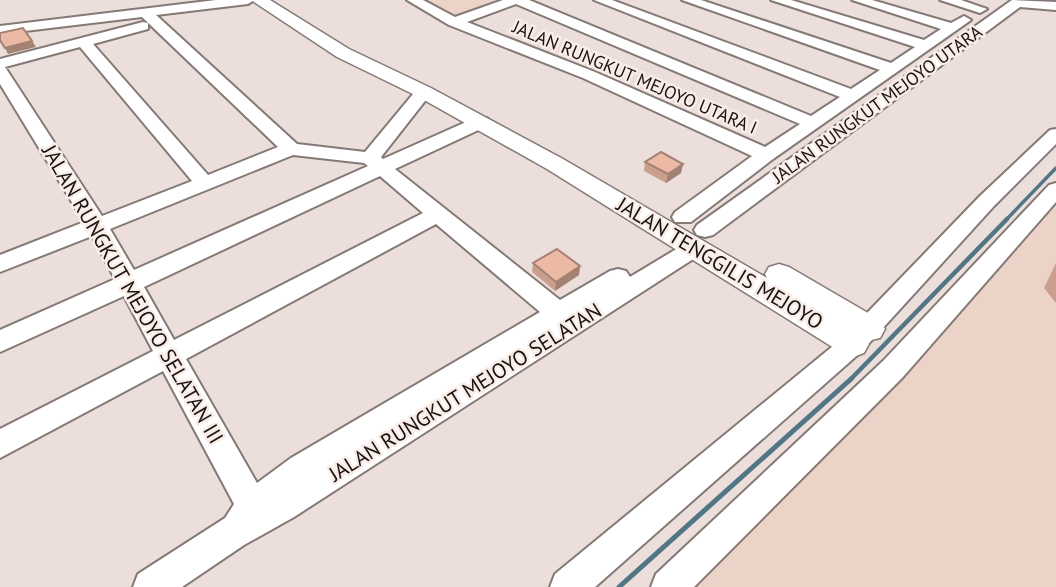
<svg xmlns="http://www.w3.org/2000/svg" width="1056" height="587" viewBox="0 0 1056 587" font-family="'PT Sans',sans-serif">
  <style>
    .education { fill: #ebd3c8 }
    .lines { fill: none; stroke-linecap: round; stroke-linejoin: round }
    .stream-far2 { stroke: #537686; stroke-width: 3.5 }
    .stream-far1 { stroke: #537686; stroke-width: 4.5 }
    .stream { stroke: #537686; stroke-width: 5 }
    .minor-casing { stroke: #847975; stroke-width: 4 }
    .major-casing { stroke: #847975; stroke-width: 3 }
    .minor { fill: #fff; fill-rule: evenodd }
    .major { fill: #fff; fill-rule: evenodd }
    .wall { fill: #ca9f8d }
    .shaded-wall { fill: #a48273 }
    .building { fill: #ebb9a4; stroke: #a48273; stroke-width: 2 }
    .labels { text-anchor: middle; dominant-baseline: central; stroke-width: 5; stroke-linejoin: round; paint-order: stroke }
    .far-street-label { font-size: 18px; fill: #181312; stroke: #faede8 }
    .street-label { font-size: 21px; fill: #181312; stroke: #faede8 }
  </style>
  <rect width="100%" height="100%" fill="#ecdfdb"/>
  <path class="education" d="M 415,0 L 503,0 L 455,17 Z
    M 1056,205 L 1056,587 L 686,587 L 864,420 Z"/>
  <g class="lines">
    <path class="stream-far2" d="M 1005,221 L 1056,168"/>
    <path class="stream-far1" d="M 849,381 L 1007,219"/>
    <path class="stream" d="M 619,587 L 851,379"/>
    <defs>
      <path id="minor" d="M 216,0 L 254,0 L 248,4 L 156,15 L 297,144 L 365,152 L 418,88 L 424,87 L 432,92 L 381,157 L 383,159 L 475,118 L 487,118 L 490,122 L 487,126 L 395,169 L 560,300 L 610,271 L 618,269 L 626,271 L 630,277 L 688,242 L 696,239 L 704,242 L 707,247 L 704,252 L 294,517 L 244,545 L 182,587 L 133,587 L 138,574 L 225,518 L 234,504 L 163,371 L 0,458 L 0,429 L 153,351 L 124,296 L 0,352 L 0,330 L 115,279 L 92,236 L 0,272 L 0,255 L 84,222 L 0,84 L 0,59 L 143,22 L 148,23 L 148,29 L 93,44 L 208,175 L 278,147 L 142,17 L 0,34 L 0,26 ZM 80,47 L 192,181 L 102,216 L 5,67 ZM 293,155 L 364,163 L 368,166 L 134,270 L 110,229 ZM 380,176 L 423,213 L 174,340 L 144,287 ZM 436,224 L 540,312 L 291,458 L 257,483 L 186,359 Z
        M 407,0 L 423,0 L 455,17 L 503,0 L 529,0 L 811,116 L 840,97 L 594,0 L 612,0 L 851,89 L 880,70 L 682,0 L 701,0 L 891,63 L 915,47 L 771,0 L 791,0 L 924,40 L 941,29 L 852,0 L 872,0 L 951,23 L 964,16 L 971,20 L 773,159 L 691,222 L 675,222 L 672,217 L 675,212 L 752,156 L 583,78 L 449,25 ZM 516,4 L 800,124 L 765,147 L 595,72 L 467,22 Z
        M 940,0 L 961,0 L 987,9 L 980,13 Z
        M 1012,0 L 1056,2 L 1056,10 L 1020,7 L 713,235 L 705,237 L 697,235 L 694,230 L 697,225 Z
        M 1056,129 L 1056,144 L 994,206 L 862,351 L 595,587 L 550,587 L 555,574 L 844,337 L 980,196 L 1050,130 Z
        M 1056,183 L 1056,202 L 903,377 L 694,587 L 651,587 L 656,574 L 883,361 L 1049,185 Z"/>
      <path id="major" d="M 251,0 L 270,0 L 349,49 L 431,88 L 563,159 L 767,278 L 765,274 L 769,267 L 779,264 L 789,267 L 880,320 L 885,329 L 880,338 L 867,341 L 869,344 L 864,353 L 853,357 L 842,353 L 547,169 L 417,96 L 337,57 Z"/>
    </defs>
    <use href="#minor" class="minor-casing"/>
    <use href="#major" class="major-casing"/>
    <use href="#minor" class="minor"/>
    <use href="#major" class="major"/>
  </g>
  <path class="wall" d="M 645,162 L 683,164 L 681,173 L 666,183 L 644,171 Z
    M 533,263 L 580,266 L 579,275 L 555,291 L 532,272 Z
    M 1056,263 L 1056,303 L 1044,288 Z"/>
  <path class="shaded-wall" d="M 32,41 L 36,47 L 8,54 L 5,48 Z
    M 683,164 L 681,173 L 666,183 L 668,174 Z
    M 580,266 L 579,275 L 555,291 L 556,282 Z"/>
  <path class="building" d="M 23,28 L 32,41 L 5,48 L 0,40 L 0,33 Z
    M 661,152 L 683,164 L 668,174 L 645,162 Z
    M 557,249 L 580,266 L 556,282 L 533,263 Z"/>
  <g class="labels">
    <g class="far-street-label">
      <text transform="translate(635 77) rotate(23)">JALAN RUNGKUT MEJOYO UTARA I</text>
      <text transform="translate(877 104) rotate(-36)">JALAN RUNGKUT MEJOYO UTARA</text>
    </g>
    <g class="street-label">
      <text transform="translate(720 263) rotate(31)">JALAN TENGGILIS MEJOYO</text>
      <text transform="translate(133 294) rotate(60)">JALAN RUNGKUT MEJOYO SELATAN III</text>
      <text transform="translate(465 392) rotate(-32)">JALAN RUNGKUT MEJOYO SELATAN</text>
    </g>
  </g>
</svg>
